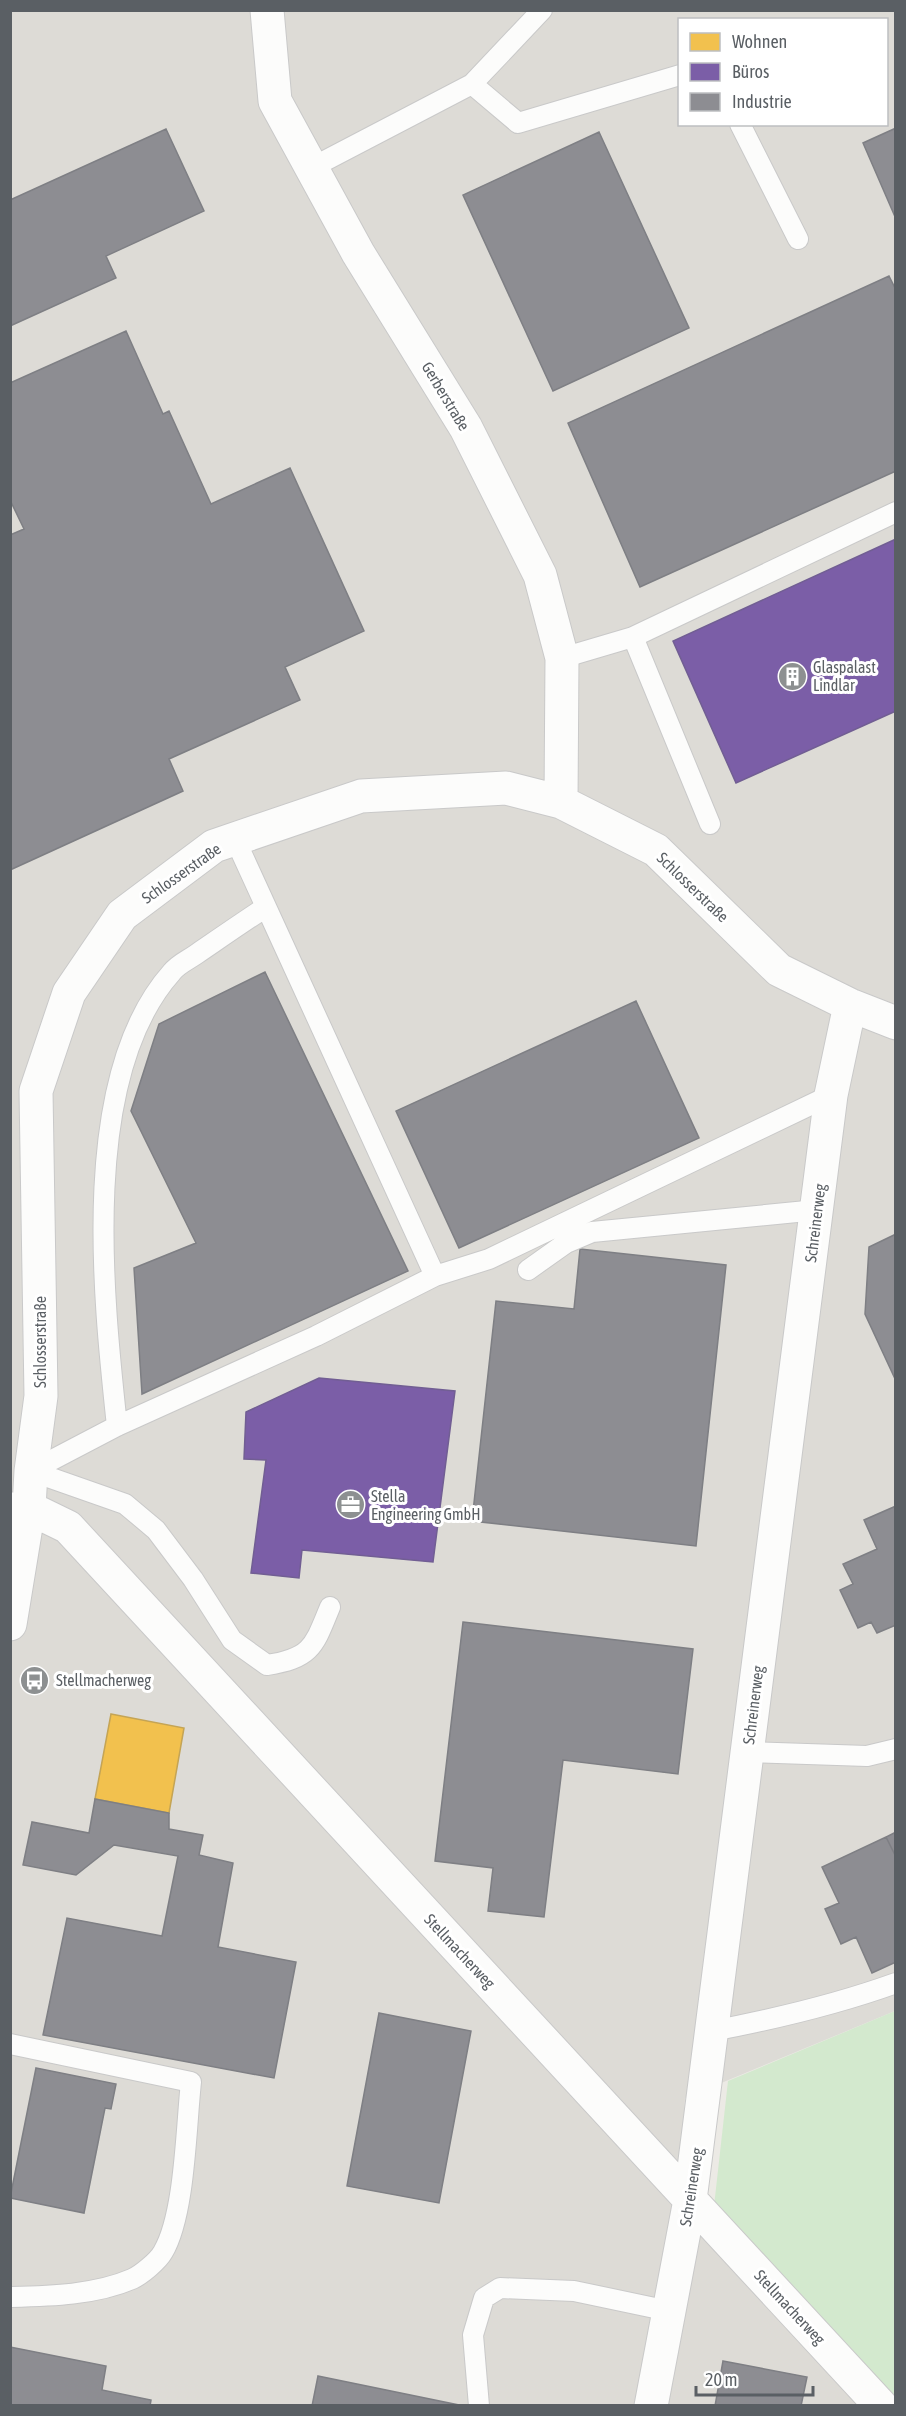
<svg xmlns="http://www.w3.org/2000/svg" width="906" height="2416" viewBox="0 0 906 2416" font-family="'Asap Condensed',sans-serif">
  <style>
    .industrial { fill: #dddbd6; fill-rule: evenodd }
    .green { fill: #d3e9ce }
    .homes { fill: #f2c14e; stroke: #c4a455; stroke-width: 1.5 }
    .offices { fill: #7b5ea7; stroke: #715e93; stroke-width: 1.5 }
    .industry { fill: #8d8d92; stroke: #7e7f84; stroke-width: 1.5 }
    .lines { fill: none; stroke-linecap: round; stroke-linejoin: round }
    .lane-casing { stroke: #c9c9c9; stroke-width: 22 }
    .street-casing { stroke: #c9c9c9; stroke-width: 35 }
    .lane { stroke: #fcfcfb; stroke-width: 20 }
    .street { stroke: #fcfcfb; stroke-width: 33 }
    .labels { text-anchor: middle; dominant-baseline: central; stroke-width: 6; stroke-linejoin: round; paint-order: stroke }
    .street-label { font-size: 16px; fill: #5a5f64; stroke: #fff }
    .poi-label { font-size: 16px; fill: #5a5f64; stroke: #fff; text-anchor: start }
  </style>
  <rect width="100%" height="100%" fill="#eceae5"/>
  <path class="industrial" d="M 11,11 L 895,11 L 895,2011 L 685,2098 L 680,2175 L 885,2405 L 11,2406 ZM 680,20 L 886,20 L 886,124 L 680,124 Z"/>
  <path class="green" d="M 895,2011 L 895,2404 L 714,2206 L 728,2081 Z"/>
  <path class="homes" d="M 111,1714 L 184,1728 L 169,1813 L 95,1799 Z"/>
  <path class="offices" d="M 896,539 L 896,711 L 736,783 L 673,641 Z
    M 319,1378 L 455,1391 L 433,1562 L 302,1550 L 299,1578 L 251,1573 L 266,1460 L 244,1459 L 246,1412 Z"/>
  <path class="industry" d="M 896,128 L 896,219 L 863,143 Z
    M 166,129 L 204,211 L 106,256 L 116,278 L 10,326 L 10,200 Z
    M 599,132 L 689,328 L 553,391 L 463,195 Z
    M 889,276 L 896,290 L 896,471 L 640,587 L 568,423 Z
    M 126,331 L 163,414 L 169,411 L 211,504 L 290,468 L 364,631 L 285,667 L 300,700 L 169,759 L 183,791 L 10,870 L 10,535 L 24,529 L 10,500 L 10,383 Z
    M 265,972 L 408,1271 L 142,1394 L 134,1268 L 196,1243 L 131,1111 L 159,1024 Z
    M 636,1001 L 699,1138 L 459,1248 L 396,1111 Z
    M 896,1234 L 896,1381 L 865,1314 L 869,1247 Z
    M 580,1249 L 726,1265 L 696,1546 L 472,1521 L 496,1301 L 574,1309 Z
    M 896,1506 L 896,1625 L 877,1633 L 871,1622 L 858,1628 L 840,1590 L 853,1584 L 843,1564 L 877,1549 L 864,1520 Z
    M 463,1622 L 693,1649 L 678,1774 L 563,1760 L 544,1917 L 488,1911 L 493,1868 L 435,1861 Z
    M 95,1799 L 169,1813 L 169,1829 L 203,1835 L 199,1855 L 233,1863 L 218,1947 L 296,1962 L 274,2078 L 43,2035 L 67,1918 L 162,1936 L 178,1856 L 114,1845 L 76,1875 L 23,1865 L 32,1822 L 89,1833 Z
    M 896,1832 L 896,1857 L 886,1837 Z
    M 886,1837 L 896,1857 L 896,1962 L 872,1973 L 856,1937 L 841,1944 L 825,1909 L 839,1903 L 822,1867 Z
    M 379,2013 L 471,2031 L 439,2203 L 347,2186 Z
    M 36,2068 L 116,2084 L 111,2109 L 105,2108 L 84,2213 L 10,2198 Z
    M 10,2347 L 106,2366 L 102,2390 L 151,2400 L 150,2406 L 10,2406 Z
    M 723,2361 L 807,2377 L 801,2406 L 715,2406 Z
    M 318,2376 L 464,2406 L 312,2406 Z"/>
  <g class="lines">
    <defs>
      <path id="lane" d="M 472,84 L 518,123 L 680,75
        M 740,124 L 798,239
        M 311,168 L 472,84 L 542,10
        M 633,637 L 896,512
        M 562,658 L 633,637 L 710,824
        M 235,839 L 435,1276
        M 528,1270 L 566,1243 L 592,1232 L 817,1210
        M 117,1426 C 103,1296 79,1076 172,972 C 178,964 190,959 198,953 C 220,938 243,922 266,907
        M 31,1471 L 117,1426 L 316,1336 L 435,1276 L 489,1259 L 831,1095
        M 31,1471 L 125,1504 L 156,1530 L 193,1579 L 232,1640 L 267,1665 C 312,1658 314,1646 330,1607
        M 747,1752 L 867,1756 L 896,1749
        M 712,2031 C 775,2019 835,2005 896,1983
        M 10,2044 L 191,2082 C 186,2127 185,2215 163,2252 C 158,2261 141,2275 132,2279 C 95,2295 50,2296 10,2297
        M 479,2406 L 473,2335 L 484,2298 L 500,2288 L 574,2291 L 669,2311"/>
      <path id="street" d="M 267,10 L 275,101 L 358,253 L 466,428 L 540,575 L 562,658 L 561,802
        M 10,1509 L 29,1508 L 68,1527 L 881,2406
        M 10,1624 L 29,1508 L 31,1471 L 41,1396 L 36,1091 L 69,993 L 122,915 L 214,846 L 361,796 L 506,788 L 561,802 L 656,850 L 779,970 L 850,1005 L 896,1023
        M 651,2406 L 690,2200 L 831,1095 L 850,1005"/>
    </defs>
    <use href="#lane" class="lane-casing"/>
    <use href="#street" class="street-casing"/>
    <use href="#lane" class="lane"/>
    <use href="#street" class="street"/>
  </g>
  <defs>
    <symbol id="building-disc" viewBox="-11 -11 22 22"><circle r="9.5" fill="#8d9091" stroke="#fff"/><path d="M-4-6H4V6H1V3H-1V6H-4ZM-2.5-4.3h1.7v1.8h-1.7ZM.8-4.3h1.7v1.8H.8ZM-2.5-1h1.7V.8h-1.7ZM.8-1h1.7V.8H.8Z" fill="#fff"/></symbol>
    <symbol id="office-disc" viewBox="-11 -11 22 22"><circle r="9.5" fill="#8d9091" stroke="#fff"/><path d="M-6-3h4V-5.5h4V-3h4V5H-6ZM-1-4.5V-3h2v-1.5ZM-6 0V1H6V0Z" fill="#fff"/></symbol>
    <symbol id="bus-disc" viewBox="-11 -11 22 22"><circle r="9.5" fill="#8d9091" stroke="#fff"/><path d="M-5-6H5V4H4V6H2V4H-2V6H-4V4H-5ZM-3.5-4V0h7V-4ZM-3.5 1.2v1.5H-2V1.2ZM2 1.2v1.5H3.5V1.2Z" fill="#fff"/></symbol>
  </defs>
  <g fill-rule="evenodd">
    <use href="#building-disc" x="776" y="660" width="33" height="33"/>
    <use href="#office-disc" x="334" y="1488" width="33" height="33"/>
    <use href="#bus-disc" x="18" y="1664" width="33" height="33"/>
  </g>
  <g class="labels">
    <g class="street-label">
      <text transform="translate(446 396) rotate(59)">Gerberstraße</text>
      <text transform="translate(181 873) rotate(-35)">Schlosserstraße</text>
      <text transform="translate(693 887) rotate(44)">Schlosserstraße</text>
      <text transform="translate(815 1223) rotate(-83)">Schreinerweg</text>
      <text transform="translate(40 1342) rotate(-90)">Schlosserstraße</text>
      <text transform="translate(753 1705) rotate(-83)">Schreinerweg</text>
      <text transform="translate(460 1951) rotate(47)">Stellmacherweg</text>
      <text transform="translate(691 2187) rotate(-81)">Schreinerweg</text>
      <text transform="translate(790 2307) rotate(47)">Stellmacherweg</text>
    </g>
    <g class="poi-label">
      <text x="813" y="667">Glaspalast<tspan x="813" dy="18">Lindlar</tspan></text>
      <text x="371" y="1496">Stella<tspan x="371" dy="18">Engineering GmbH</tspan></text>
      <text x="56" y="1680">Stellmacherweg</text>
    </g>
  </g>
  <rect width="906" height="2416" fill="none" stroke="#5a5f64" stroke-width="24"/>
  <rect x="678" y="18" width="210" height="108" fill="#ffffff" stroke="#bdbfc1" stroke-width="1.5"/>
  <rect x="690" y="33" width="30" height="18" fill="#f2c14e" stroke="#bdbfc1" stroke-width="1.5"/>
  <text x="732" y="48" font-size="18" fill="#5a5f64">Wohnen</text>
  <rect x="690" y="63" width="30" height="18" fill="#7b5ea7" stroke="#bdbfc1" stroke-width="1.5"/>
  <text x="732" y="78" font-size="18" fill="#5a5f64">Büros</text>
  <rect x="690" y="93" width="30" height="18" fill="#8d8d92" stroke="#bdbfc1" stroke-width="1.5"/>
  <text x="732" y="108" font-size="18" fill="#5a5f64">Industrie</text>
  <path d="M696 2386v9h117v-9" fill="none" stroke="#5a5f64" stroke-width="3"/>
  <text x="705" y="2386" font-size="18" fill="#5a5f64" stroke="#ffffff" stroke-width="4.5" paint-order="stroke">20 m</text>
</svg>
